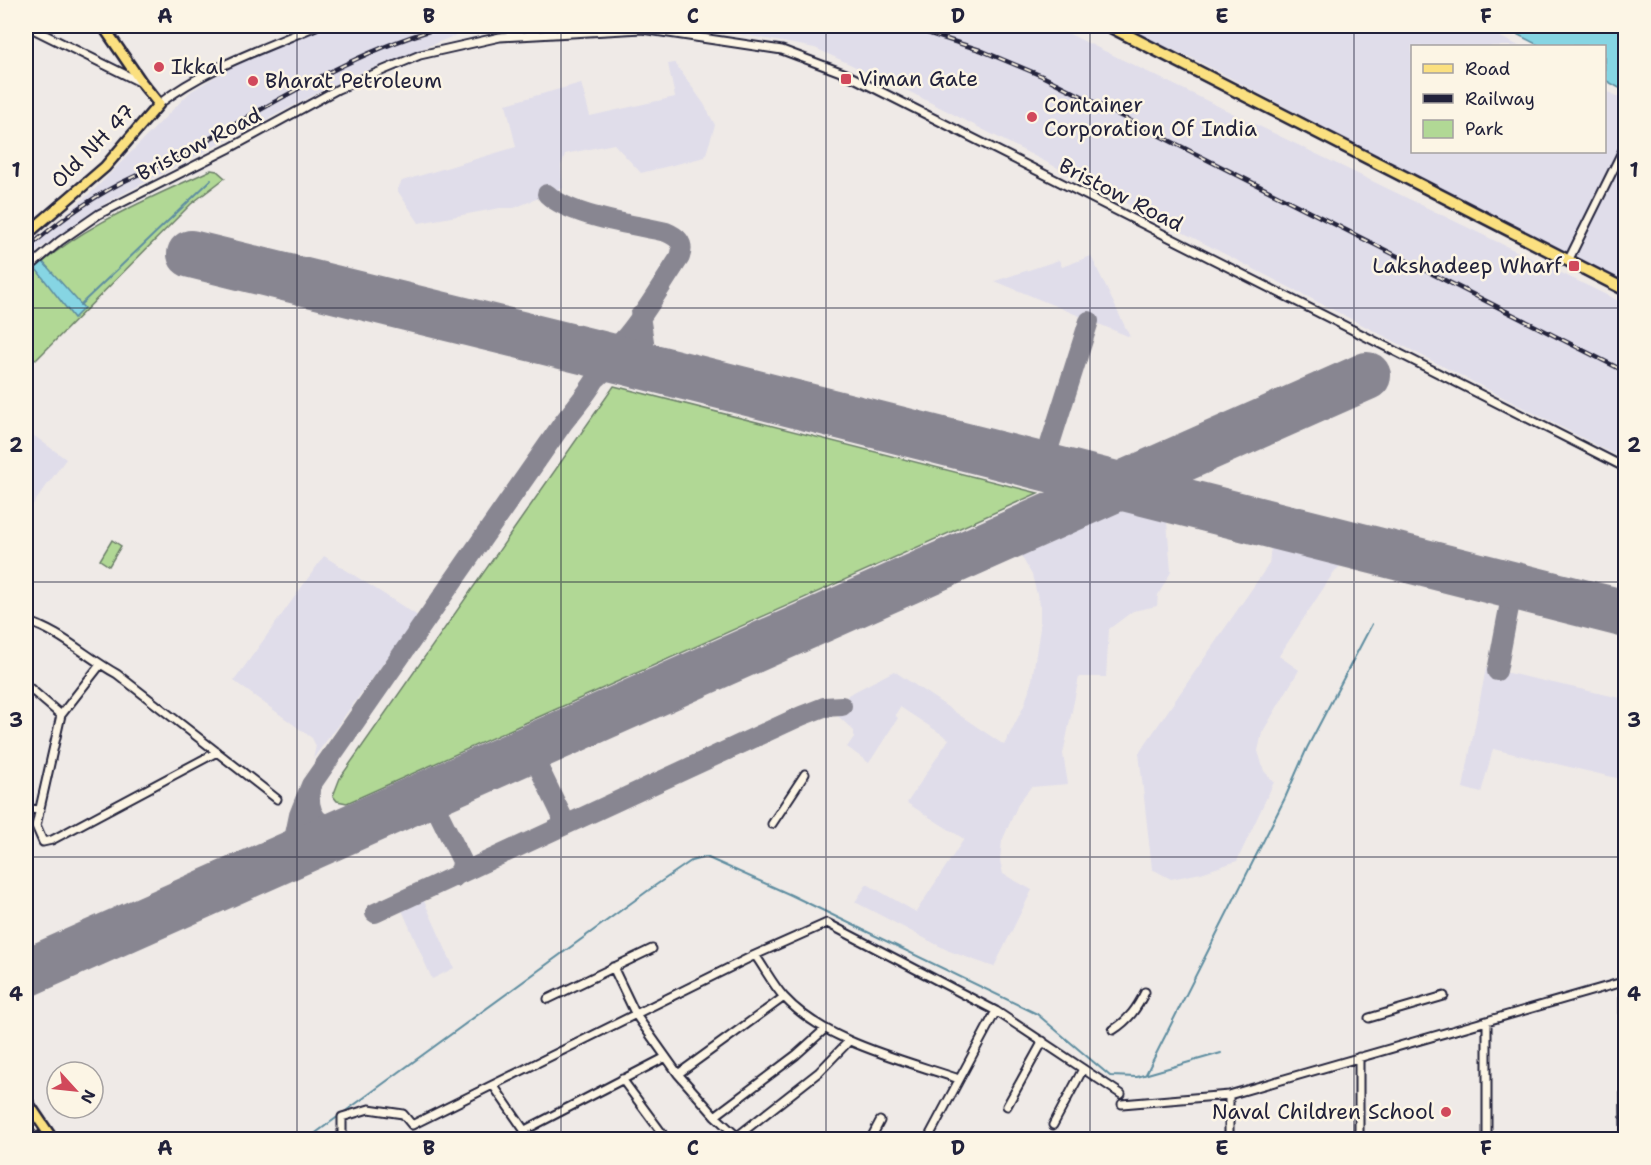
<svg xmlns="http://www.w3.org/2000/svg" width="1651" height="1165" viewBox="0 0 1651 1165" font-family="'Shantell Sans',sans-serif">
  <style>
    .built { fill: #e0ddea }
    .green { fill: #b1d895; stroke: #6a7d68; stroke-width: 1.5 }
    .water { fill: #86d5e3; stroke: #5e8da0; stroke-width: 1.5 }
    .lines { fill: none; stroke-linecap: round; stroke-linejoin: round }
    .stream { stroke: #5e8da0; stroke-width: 2 }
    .taxiway { stroke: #888691; stroke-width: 20 }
    .runway { stroke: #888691; stroke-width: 48 }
    .minor-casing { stroke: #22223b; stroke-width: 11 }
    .major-casing { stroke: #22223b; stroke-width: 14 }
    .highway-casing { stroke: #22223b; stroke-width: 15 }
    .minor { stroke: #fcf5e5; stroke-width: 7 }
    .major { stroke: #fbe080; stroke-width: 9 }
    .highway { stroke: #fbe080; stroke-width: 10 }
    .rail-casing { stroke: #22223b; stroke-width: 4.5 }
    .rail { stroke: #fcf5e5; stroke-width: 2; stroke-dasharray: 7; stroke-linecap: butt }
    .grid { fill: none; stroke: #22223b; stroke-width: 1.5; stroke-opacity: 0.55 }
    .poi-dot { fill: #d1495b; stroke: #fcf5e5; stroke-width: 2 }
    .labels { text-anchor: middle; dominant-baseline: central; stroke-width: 5; stroke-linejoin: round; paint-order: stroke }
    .poi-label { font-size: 21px; fill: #22223b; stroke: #fcf5e5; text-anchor: start }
    .street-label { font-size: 21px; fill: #22223b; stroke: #fcf5e5 }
    .neatline { fill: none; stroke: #22223b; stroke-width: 2 }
    .grid-label { font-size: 20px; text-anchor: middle; font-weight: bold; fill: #22223b }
  </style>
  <rect width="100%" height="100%" fill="#efeae7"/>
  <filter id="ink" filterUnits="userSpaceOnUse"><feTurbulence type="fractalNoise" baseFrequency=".0167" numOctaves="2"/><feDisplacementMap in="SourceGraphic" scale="12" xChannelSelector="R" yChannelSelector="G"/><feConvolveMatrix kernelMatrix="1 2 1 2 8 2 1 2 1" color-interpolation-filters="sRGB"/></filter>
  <g filter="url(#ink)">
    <path class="built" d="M 328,26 L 522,26 L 459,34 L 343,80 L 109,201 L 41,248 L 26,261 L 26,248 L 94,190 L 190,92 L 229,68 Z
      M 697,26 L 1053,26 L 1625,304 L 1625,460 L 912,93 L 815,48 Z
      M 1120,26 L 1478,26 L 1519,46 L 1412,46 L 1412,152 L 1604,152 L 1605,90 L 1625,101 L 1625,285 L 1196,60 Z
      M 675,63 L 704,104 L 715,125 L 705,157 L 641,173 L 614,144 L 565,154 L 561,166 L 563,188 L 514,208 L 500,208 L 419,223 L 397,190 L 402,181 L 516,147 L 506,104 L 581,83 L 590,116 L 675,97 L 668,64 Z
      M 1091,256 L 1130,337 L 995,281 L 1059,260 L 1062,267 Z
      M 26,430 L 66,459 L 26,514 Z
      M 1119,507 L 1167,521 L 1171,572 L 1158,595 L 1157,606 L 1133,611 L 1109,629 L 1106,677 L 1079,677 L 1063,754 L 1068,784 L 1031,787 L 1019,802 L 1002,841 L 1000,860 L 1003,874 L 1032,890 L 994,967 L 949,951 L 855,902 L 867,884 L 916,912 L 964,839 L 907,803 L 949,739 L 900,707 L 895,715 L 898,718 L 869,763 L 847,747 L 854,737 L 854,731 L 838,716 L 848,695 L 894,671 L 1004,745 L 1024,706 L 1032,680 L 1040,628 L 1040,606 L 1032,575 L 1019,552 Z
      M 1271,546 L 1343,563 L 1334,572 L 1279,656 L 1299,670 L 1262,733 L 1258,751 L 1264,771 L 1274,782 L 1237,861 L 1201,873 L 1171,879 L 1152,869 L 1139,753 L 1269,564 Z
      M 324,556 L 418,616 L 313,759 L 316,746 L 312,738 L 234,681 Z
      M 1486,668 L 1625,699 L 1625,780 L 1493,749 L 1481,793 L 1463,788 Z
      M 424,901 L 454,968 L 432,979 L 402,910 Z"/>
    <path class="green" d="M 211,170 L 217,171 L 225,178 L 191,204 L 36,360 L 26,350 L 26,277 C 78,227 146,200 211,170 Z
      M 614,386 L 1038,493 L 347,803 L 337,801 L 333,796 L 340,778 Z
      M 112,540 L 121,546 L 109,566 L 100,560 Z"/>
    <path class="water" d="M 1501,26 L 1625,26 L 1625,88 L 1623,90 L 1605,80 L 1604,46 L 1540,46 Z
      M 26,243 L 84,308 L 74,318 L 26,256 Z"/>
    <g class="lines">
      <path class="stream" d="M 80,305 L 211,180
        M 1146,1074 L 1285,798 L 1307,748 L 1372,624
        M 26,1136 L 32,1140
        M 306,1140 L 653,887 L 691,861 L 706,857 L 791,895 L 1037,1014 L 1110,1076 L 1137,1077 L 1221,1053"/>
      <path class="taxiway" d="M 547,194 C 571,217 633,224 666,232 C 678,237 685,243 680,257 C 667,276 631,339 613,348 C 606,352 598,352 590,352
        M 640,316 L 648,367
        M 597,378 L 612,364 L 627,362
        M 1049,447 L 1052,459 L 1064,473
        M 1025,463 C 1036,462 1043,457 1049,447 L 1089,321
        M 1497,671 L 1511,597 L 1510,589 L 1504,583
        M 520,753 L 530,755 L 536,762 L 562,816 L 562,824 L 557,829
        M 310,790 C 307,829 331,828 360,824
        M 419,797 L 430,801 L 436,808 L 462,861 L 461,869 L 455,877
        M 262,867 L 291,847 L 294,839 L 299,815 L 311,785 L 563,423 C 572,411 605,374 601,361 C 599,357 594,355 590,352
        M 375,913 L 801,716 L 824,707 L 842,706"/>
      <path class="runway" d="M 191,254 L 590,352 L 1626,614
        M 26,973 L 1367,376"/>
      <defs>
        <path id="minor" d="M 27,26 L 140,82
          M 159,104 C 205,68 263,49 316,26
          M 1568,261 L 1626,144
          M 26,270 L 60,241 L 99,214 L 230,148 L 338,89 L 420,55 L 500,37 L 642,29 L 782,50 L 846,74 L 1626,468
          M 26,621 C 60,631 86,657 117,674 L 277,799
          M 100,665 L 61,715 L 36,826 L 43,842 L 52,840 L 217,752
          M 26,685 L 61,715
          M 26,814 L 30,809 L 40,810
          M 772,824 L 805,774
          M 755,955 C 765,969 773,985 784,997 C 825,1042 904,1060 959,1079
          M 613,967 L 636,1015 L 678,1074 L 715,1116 L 741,1140
          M 1624,981 L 1625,1140
          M 548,999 L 652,949
          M 1369,1018 L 1444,996
          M 1487,1021 L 1487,1140
          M 1113,1030 C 1129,1020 1137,1008 1145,992
          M 678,1074 L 784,997
          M 622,1079 L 667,1140
          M 493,1085 L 531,1140
          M 1229,1095 L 1229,1140
          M 1122,1104 L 1229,1095 L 1626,981
          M 1007,1106 L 1043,1041
          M 715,1116 L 796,1055 L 825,1029
          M 1053,1125 L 1083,1069
          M 525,1130 L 666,1057
          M 735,1138 L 819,1072 L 849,1041
          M 342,1140 L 342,1117 L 369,1109 L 403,1114 L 412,1125 L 755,955 L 827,923 L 996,1011 L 1121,1094
          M 870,1140 L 880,1121
          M 927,1140 L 996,1011
          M 1359,1140 L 1359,1057"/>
        <path id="major" d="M 26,235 L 105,167 L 159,104 L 142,83 L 103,26
          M 26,1100 L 53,1140"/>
        <path id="highway" d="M 1109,26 L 1626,290"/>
      </defs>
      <use href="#minor" class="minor-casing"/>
      <use href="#major" class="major-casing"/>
      <use href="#highway" class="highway-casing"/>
      <use href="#minor" class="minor"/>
      <use href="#major" class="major"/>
      <use href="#highway" class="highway"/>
      <defs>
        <path id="rail" d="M 906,26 L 980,50 L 1042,76 L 1626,372
          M 26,250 C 55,224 85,202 119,184 C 143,171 169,162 193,148 C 275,103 356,49 447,26
          M 26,1113 L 43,1140"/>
      </defs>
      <use href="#rail" class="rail-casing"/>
      <use href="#rail" class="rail"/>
    </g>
  </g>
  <path class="grid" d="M 297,26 L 297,1140M 561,26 L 561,1140M 826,26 L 826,1140M 1090,26 L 1090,1140M 1354,26 L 1354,1140M 26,308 L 1626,308M 26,582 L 1626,582M 26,857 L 1626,857"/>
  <g class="poi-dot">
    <circle cx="159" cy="67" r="6"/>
    <rect x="840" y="73" width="12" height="12" rx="3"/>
    <circle cx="253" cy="81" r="6"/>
    <circle cx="1032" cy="117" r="6"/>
    <rect x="1568" y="260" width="12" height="12" rx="3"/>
    <circle cx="1446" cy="1112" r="6"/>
  </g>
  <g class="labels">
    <g class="poi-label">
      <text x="171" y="67">Ikkal</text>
      <text x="858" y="79">Viman Gate</text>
      <text x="265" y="81">Bharat Petroleum</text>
      <text x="1044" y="105">Container<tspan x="1044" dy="24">Corporation Of India</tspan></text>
      <text x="1562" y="266" text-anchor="end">Lakshadeep Wharf</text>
      <text x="1434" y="1112" text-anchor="end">Naval Children School</text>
    </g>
    <g class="street-label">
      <text transform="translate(199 144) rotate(-27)">Bristow Road</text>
      <text transform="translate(93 146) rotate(-45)">Old NH 47</text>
      <text transform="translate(1121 195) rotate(27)">Bristow Road</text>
    </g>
  </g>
  <rect width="1651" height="1165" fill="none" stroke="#fcf5e5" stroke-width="66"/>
  <rect x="1411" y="45" width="195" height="108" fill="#fcf5e5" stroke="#a5a1a1" stroke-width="1.5"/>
  <rect x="1423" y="64" width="30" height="9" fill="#fbe080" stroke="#a5a1a1" stroke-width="1.5"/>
  <text x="1465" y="75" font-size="18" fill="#22223b">Road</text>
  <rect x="1423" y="94" width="30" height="9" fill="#22223b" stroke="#a5a1a1" stroke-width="1.5"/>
  <text x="1465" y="105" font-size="18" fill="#22223b">Railway</text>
  <rect x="1423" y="120" width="30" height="18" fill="#b1d895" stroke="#a5a1a1" stroke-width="1.5"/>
  <text x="1465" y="135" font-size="18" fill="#22223b">Park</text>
  <g transform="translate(75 1090) rotate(117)"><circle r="28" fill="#fcf5e5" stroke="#a5a1a1" stroke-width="1.5"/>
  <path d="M0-4.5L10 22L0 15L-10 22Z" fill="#d1495b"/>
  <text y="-9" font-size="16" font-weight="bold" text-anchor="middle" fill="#22223b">N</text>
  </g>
  <rect x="33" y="33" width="1585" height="1099" class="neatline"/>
  <g class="grid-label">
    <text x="165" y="23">A</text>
    <text x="429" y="23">B</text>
    <text x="693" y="23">C</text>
    <text x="958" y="23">D</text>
    <text x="1222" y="23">E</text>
    <text x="1486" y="23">F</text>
    <text x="16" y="177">1</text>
    <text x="1634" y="177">1</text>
    <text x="16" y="452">2</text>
    <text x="1634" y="452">2</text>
    <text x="16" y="727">3</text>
    <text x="1634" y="727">3</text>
    <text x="16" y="1001">4</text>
    <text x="1634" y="1001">4</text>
    <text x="165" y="1155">A</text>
    <text x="429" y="1155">B</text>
    <text x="693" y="1155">C</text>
    <text x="958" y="1155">D</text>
    <text x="1222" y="1155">E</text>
    <text x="1486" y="1155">F</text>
  </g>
</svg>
